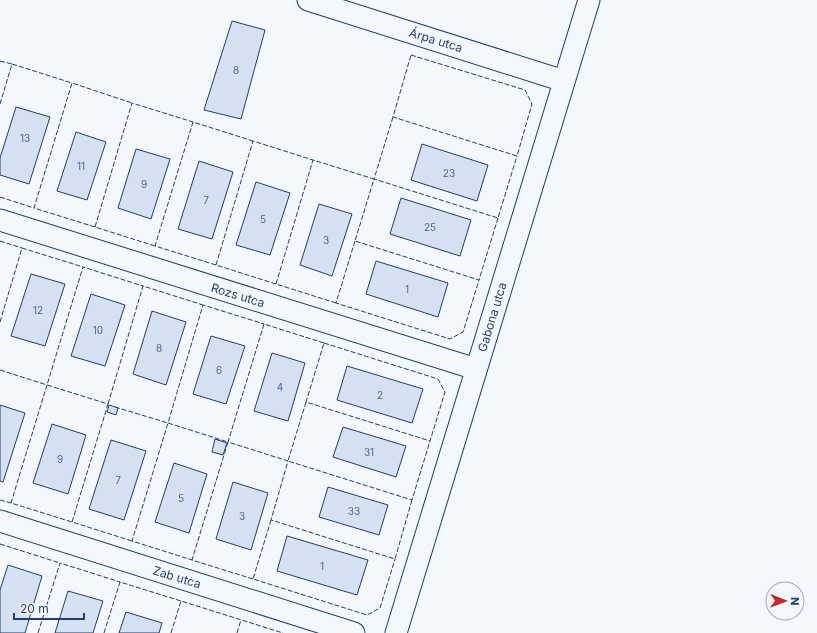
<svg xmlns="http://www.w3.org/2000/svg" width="817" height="633" viewBox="0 0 817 633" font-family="Inter,sans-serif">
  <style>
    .building { fill: #d5e0f0; stroke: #1d3f73 }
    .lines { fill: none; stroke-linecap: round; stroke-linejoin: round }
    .minor-casing { stroke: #1d3f73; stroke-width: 23 }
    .minor { stroke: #f4f7fb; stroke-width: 21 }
    .fence { stroke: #1d3f73; stroke-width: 1; stroke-dasharray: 5 2; stroke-linecap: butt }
    .labels { text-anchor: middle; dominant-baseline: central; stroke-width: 3; stroke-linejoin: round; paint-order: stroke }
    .number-label { font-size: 10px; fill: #4b6792 }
    .street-label { font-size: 12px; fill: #1d3f73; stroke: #f4f7fb }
  </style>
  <rect width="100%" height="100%" fill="#f4f7fb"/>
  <path class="building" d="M 232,21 L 265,30 L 241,119 L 204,110 Z
    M 16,107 L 50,117 L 29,184 L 0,175 L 0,158 Z
    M 76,132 L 106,142 L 87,200 L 57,191 Z
    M 422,144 L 488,165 L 477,201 L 411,180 Z
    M 136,149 L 170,159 L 151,219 L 118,208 Z
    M 199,161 L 233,172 L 212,239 L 178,229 Z
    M 256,182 L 290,193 L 270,255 L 236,245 Z
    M 401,198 L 471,220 L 460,256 L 390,234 Z
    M 319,204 L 352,214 L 332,276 L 300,265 Z
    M 376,261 L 448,283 L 438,317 L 366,294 Z
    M 31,274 L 65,284 L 45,346 L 11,336 Z
    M 91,294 L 125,305 L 105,366 L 71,356 Z
    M 152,311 L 186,322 L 166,385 L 133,374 Z
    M 211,336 L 245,346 L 226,404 L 193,394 Z
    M 272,353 L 305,363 L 288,421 L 254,411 Z
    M 347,366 L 423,389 L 412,423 L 337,400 Z
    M 0,405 L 25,413 L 3,482 L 0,481 Z
    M 109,405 L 118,408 L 116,415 L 107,412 Z
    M 52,424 L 86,435 L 68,494 L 33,483 Z
    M 343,427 L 406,446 L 396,477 L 333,457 Z
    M 215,439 L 227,443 L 223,455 L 212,452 Z
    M 111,440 L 146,451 L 124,520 L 89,509 Z
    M 174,463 L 207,474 L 189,533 L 155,522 Z
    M 233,482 L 268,493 L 251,550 L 216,539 Z
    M 328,487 L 388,505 L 379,535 L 319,517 Z
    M 287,536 L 368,560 L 357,595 L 277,571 Z
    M 8,565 L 42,576 L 25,633 L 0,633 L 0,590 Z
    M 68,591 L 103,601 L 93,633 L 55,633 Z
    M 126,612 L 162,623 L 159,633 L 119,633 Z"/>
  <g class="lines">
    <defs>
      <path id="minor" d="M 308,0 L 564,81
        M 0,220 L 476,369
        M 0,521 L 354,633
        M 396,633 L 589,0"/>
    </defs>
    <use href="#minor" class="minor-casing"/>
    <use href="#minor" class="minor"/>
    <path class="fence" d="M 411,55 L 525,90 L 532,104 L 517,156 L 393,117 Z
      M 0,61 L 12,64
      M 0,104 L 12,64 L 72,83
      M 393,117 L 374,179 L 498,218 L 517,156
      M 0,197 L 34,208
      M 95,227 L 34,208 L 72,83 L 132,103
      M 0,241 L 22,248
      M 355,241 L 336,303 L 450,339 L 463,332 L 479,280
      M 155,246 L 95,227 L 132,103 L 193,122
      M 216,265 L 155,246 L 193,122 L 253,141
      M 276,284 L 216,265 L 253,141 L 313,160
      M 336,303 L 276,284 L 313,160 L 374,179 L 355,241 L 479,280 L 498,218
      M 0,322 L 22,248 L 83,267
      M 324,343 L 264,324 L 228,442 L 288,461 L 271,520 L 395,559 L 412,500
      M 324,343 L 438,379 L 445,392 L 430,441 L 306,402 Z
      M 0,370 L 47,385 L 11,503 L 72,522
      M 306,402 L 288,461 L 412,500 L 430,441
      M 108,404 L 143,286 L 203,305
      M 115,407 L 168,423 L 132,541 L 192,560
      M 0,500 L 11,503
      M 271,520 L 253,579 L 367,615 L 380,608 L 395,559
      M 132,541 L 72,522 L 108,404 L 47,385 L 83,267 L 143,286
      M 0,544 L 60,563
      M 253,579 L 192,560 L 228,442 L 168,423 L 203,305 L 264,324
      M 38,633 L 60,563 L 120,582
      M 104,633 L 120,582 L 181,601
      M 171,633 L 181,601 L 283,633
      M 237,633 L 241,620"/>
  </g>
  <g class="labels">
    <g class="number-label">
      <text x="236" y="70">8</text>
      <text x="25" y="138">13</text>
      <text x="81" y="166">11</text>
      <text x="449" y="173">23</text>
      <text x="144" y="184">9</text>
      <text x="206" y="200">7</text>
      <text x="263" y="219">5</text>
      <text x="430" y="227">25</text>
      <text x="326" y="240">3</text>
      <text x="407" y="289">1</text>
      <text x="38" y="310">12</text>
      <text x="98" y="330">10</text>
      <text x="159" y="348">8</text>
      <text x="219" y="370">6</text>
      <text x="280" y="387">4</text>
      <text x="380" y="395">2</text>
      <text x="369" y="452">31</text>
      <text x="60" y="459">9</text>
      <text x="118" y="480">7</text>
      <text x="181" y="498">5</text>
      <text x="354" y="511">33</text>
      <text x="242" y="516">3</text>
      <text x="322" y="566">1</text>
    </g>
    <g class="street-label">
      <text transform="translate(436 40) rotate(17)">Árpa utca</text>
      <text transform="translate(238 295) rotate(17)">Rozs utca</text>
      <text transform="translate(492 317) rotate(-73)">Gabona utca</text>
      <text transform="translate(177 577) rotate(17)">Zab utca</text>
    </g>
  </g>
  <g transform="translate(785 601) rotate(91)"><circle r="19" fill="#f4f7fb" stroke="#9eadc5"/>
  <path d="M0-3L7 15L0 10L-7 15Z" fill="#c62828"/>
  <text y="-6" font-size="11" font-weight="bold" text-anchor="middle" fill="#1d3f73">N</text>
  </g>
  <path d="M14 613v6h70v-6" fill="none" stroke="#1d3f73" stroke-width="2"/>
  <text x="20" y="613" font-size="12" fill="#1d3f73" stroke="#f4f7fb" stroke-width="3" paint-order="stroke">20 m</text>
</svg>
